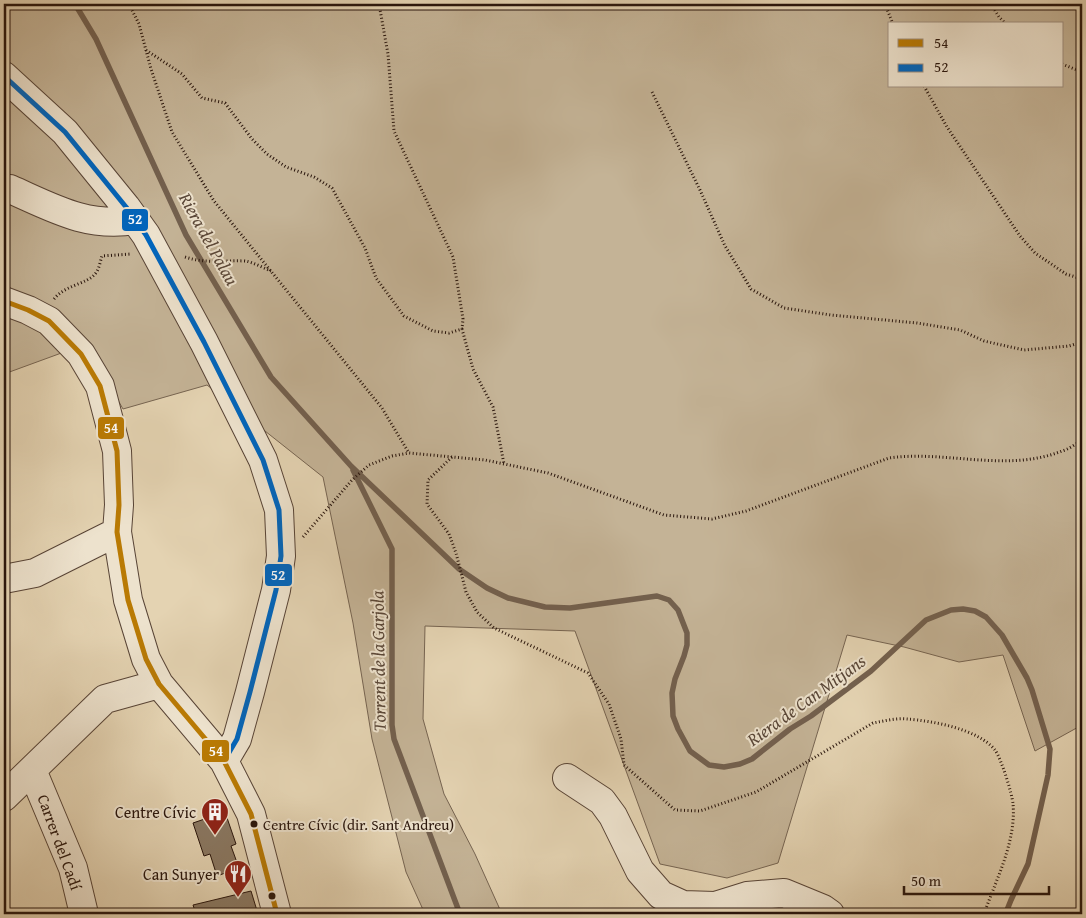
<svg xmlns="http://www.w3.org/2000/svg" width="1086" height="918" viewBox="0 0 1086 918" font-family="'Gentium Book Plus',serif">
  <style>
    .green { fill: #c4b396; stroke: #766451; fill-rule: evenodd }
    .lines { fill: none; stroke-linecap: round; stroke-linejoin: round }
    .stream { stroke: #73604e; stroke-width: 5.5 }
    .building { fill: #8a7862; stroke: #29150c }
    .minor-casing { stroke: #584436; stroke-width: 30 }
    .path { stroke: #29150c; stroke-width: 3; stroke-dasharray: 1 2.5; stroke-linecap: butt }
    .minor { stroke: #ede2cd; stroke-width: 28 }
    .bus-1-casing { stroke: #ede2cd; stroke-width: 9 }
    .bus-2-casing { stroke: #ede2cd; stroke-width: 9 }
    .bus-1 { stroke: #b97a04; stroke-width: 5 }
    .bus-2 { stroke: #0065bd; stroke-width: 5 }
    .bus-dot { fill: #29150c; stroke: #ede2cd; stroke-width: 2 }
    .labels { text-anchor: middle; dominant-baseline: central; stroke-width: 4; stroke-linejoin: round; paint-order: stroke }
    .bus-label { font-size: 15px; fill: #29150c; stroke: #ede2cd; text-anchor: start }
    .poi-label { font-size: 16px; fill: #29150c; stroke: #ede2cd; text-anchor: end }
    .street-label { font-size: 16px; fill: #29150c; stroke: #ede2cd }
    .water-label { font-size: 18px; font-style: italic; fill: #5a4738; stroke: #ede2cd }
    .line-badge { stroke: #ede2cd; stroke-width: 2 }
    .badge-label { font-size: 14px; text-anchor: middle; font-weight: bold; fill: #fff }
  </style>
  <rect width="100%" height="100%" fill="#e4d3b2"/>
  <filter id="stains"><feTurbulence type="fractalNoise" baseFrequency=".004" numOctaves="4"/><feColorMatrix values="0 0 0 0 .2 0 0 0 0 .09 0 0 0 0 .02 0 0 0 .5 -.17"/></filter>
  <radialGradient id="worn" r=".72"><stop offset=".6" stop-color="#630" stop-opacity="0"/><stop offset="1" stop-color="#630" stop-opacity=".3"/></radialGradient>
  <path class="green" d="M 4,4 L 1082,4 L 1082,725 L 1035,751 L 1003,655 L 959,662 L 904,647 L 847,635 L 778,863 L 727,878 L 660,864 L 575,631 L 425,626 L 423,719 L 444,794 L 475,854 L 502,914 L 425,914 L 406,872 L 372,739 L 353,623 L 323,477 L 207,385 L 123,409 L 86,344 L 4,374 ZM 890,24 L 1062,24 L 1062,86 L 890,86 Z"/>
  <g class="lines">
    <path class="stream" d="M 75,4 L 96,39 L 186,235 L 271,377 L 351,466 L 459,569 L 487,588 L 508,598 L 545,607 L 570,608 L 657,596 L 669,600 L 678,610 L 687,633 L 687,645 L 684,656 L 675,679 L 672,693 L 673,716 L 678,729 L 690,751 L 709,765 L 724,767 L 740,764 L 752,759 L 790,729 L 811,716 L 871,671 L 926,620 L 951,610 L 963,609 L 975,611 L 986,617 L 1002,635 L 1027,678 L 1032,690 L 1050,749 L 1048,775 L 1028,864 L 1011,900 L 1007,910 L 1008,914
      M 353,470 L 392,549 L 392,725 L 394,739 L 460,914"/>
  </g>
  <path class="building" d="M 225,812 L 236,844 L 231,846 L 239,868 L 217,876 L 210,854 L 204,856 L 193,823 Z
    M 251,891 L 258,914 L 194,914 L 195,911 L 193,905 Z"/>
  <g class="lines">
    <defs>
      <path id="minor" d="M 4,76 L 65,132 L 126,207 L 146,235 L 204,342 L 263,460 L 279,510 L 281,556 L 276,590 L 250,692 L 237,739 L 224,761
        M 10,189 C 53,208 87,228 135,220
        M 4,301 L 28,310 L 49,321 L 81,354 L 100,386 L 117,451 L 119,505 L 117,532 L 128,600 L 146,659 L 159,684 L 224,761 L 251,814 L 277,914
        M 4,579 L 35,573 L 117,532
        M 32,770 L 73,868 L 84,914
        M 567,778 L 602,801 L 613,816 L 640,871 L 661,895 L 683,905 L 715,906 L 747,896 L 784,893 L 823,909 L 830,914
        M 4,797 L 105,699 L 159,684"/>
    </defs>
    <use href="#minor" class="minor-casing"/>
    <path class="path" d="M 129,4 L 139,24 L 151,69 L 172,132 L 214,201 L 382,408 L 409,453
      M 379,4 L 388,54 L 394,131 L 453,257 L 463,319 L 462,329
      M 885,4 L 893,24
      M 991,4 L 999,17 L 1006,24
      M 146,50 L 182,74 L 202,98 L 225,103 L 252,139 L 267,154 L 286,167 L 314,177 L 332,188 L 365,248 L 376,278 L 404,316 L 433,331 L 449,333 L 462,329 L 473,369 L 493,407 L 504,464
      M 1062,64 L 1082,72
      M 924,86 L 947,127 L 1020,236 L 1035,253 L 1066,274 L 1082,279
      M 652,92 L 700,190 L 725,246 L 751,289 L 784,308 L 831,315 L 917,323 L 960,330 L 984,341 L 1024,350 L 1069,346 L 1082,342
      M 185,257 C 206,264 223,260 245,261 C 253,262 263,268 271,271
      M 54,299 C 65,285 87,284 95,274 C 99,270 100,262 102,256 L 131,254
      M 452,457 L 428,480 L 427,504 L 449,534 L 456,553 L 466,592 L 477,612 L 494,628 L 588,673 L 609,704 L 621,739 L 624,765 L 675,810 L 700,811 L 756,792 L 873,723 C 884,721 895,718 907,719 C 933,721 978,729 995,750 C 1001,758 1012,793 1013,804 C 1014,813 1013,826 1011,835 C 1006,862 993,888 984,914
      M 303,537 L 352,480 L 369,465 L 392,456 L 409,453 L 485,460 L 548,473 L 664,515 L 712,519 L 746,511 L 889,458 C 946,450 1007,473 1062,451 C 1069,449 1076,444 1082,440"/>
    <use href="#minor" class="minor"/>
    <defs>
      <path id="bus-1" d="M 4,301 L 28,310 L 49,321 L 81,354 L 100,386 L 117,451 L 119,505 L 117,532 L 128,600 L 146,659 L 159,684 L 224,761 L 251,814 L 277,914"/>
      <path id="bus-2" d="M 4,76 L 65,132 L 126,207 L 146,235 L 204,342 L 263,460 L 279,510 L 281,556 L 276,590 L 250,692 L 237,739 L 224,761"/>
    </defs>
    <use href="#bus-1" class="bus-1-casing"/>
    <use href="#bus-2" class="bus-2-casing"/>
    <use href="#bus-1" class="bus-1"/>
    <use href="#bus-2" class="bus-2"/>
  </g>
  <defs>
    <symbol id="building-pin" viewBox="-11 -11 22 30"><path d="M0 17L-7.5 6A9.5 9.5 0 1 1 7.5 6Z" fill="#8f2418" stroke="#ede2cd"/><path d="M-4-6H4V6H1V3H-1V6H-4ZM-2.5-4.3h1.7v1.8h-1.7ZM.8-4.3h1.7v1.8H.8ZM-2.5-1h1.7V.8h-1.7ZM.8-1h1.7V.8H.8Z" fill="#fff"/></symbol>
    <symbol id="restaurant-pin" viewBox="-11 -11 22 30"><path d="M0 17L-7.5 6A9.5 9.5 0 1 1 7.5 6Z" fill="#8f2418" stroke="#ede2cd"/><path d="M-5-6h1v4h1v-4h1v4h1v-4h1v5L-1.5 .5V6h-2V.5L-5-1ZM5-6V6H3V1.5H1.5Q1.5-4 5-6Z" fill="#fff"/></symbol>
  </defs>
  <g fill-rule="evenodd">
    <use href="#building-pin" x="199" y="796" width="32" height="43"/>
    <use href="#restaurant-pin" x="222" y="858" width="32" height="43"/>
  </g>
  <g class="bus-dot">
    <circle cx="254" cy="824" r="4.5"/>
    <circle cx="272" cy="896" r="4.5"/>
  </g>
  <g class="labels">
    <g class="bus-label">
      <text x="263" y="824">Centre Cívic (dir. Sant Andreu)</text>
    </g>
    <g class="poi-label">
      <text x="196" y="812">Centre Cívic</text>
      <text x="219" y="874">Can Sunyer</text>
    </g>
    <g class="street-label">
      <text transform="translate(60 842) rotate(70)">Carrer del Cadí</text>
    </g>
    <g class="water-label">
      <text transform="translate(209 239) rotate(61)">Riera del Palau</text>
      <text transform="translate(378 661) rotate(-91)">Torrent de la Garjola</text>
      <text transform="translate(806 700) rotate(-36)">Riera de Can Mitjans</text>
    </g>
  </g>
  <g class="line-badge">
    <rect x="121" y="208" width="28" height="24" rx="5" fill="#0065bd"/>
    <rect x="97" y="416" width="28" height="24" rx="5" fill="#b97a04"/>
    <rect x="264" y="563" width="29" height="24" rx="5" fill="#0065bd"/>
    <rect x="201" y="739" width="29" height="24" rx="5" fill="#b97a04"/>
  </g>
  <g class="badge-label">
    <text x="135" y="224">52</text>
    <text x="111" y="433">54</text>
    <text x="278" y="580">52</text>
    <text x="216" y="756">54</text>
  </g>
  <rect width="1086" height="918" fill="none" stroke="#e4d3b2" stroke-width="20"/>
  <rect x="5" y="5" width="1076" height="908" fill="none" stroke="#29150c" stroke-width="2.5"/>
  <rect x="10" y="10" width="1066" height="898" fill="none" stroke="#29150c"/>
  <rect x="888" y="22" width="175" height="65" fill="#ede2cd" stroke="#9f9080"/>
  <rect x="898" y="39" width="25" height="8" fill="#b97a04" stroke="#9f9080"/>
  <text x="934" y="48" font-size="15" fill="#29150c">54</text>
  <rect x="898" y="64" width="25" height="8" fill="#0065bd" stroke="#9f9080"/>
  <text x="934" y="72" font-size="15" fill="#29150c">52</text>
  <path d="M904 886v8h145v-8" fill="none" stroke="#29150c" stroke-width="2.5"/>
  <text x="911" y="886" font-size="15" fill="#29150c" stroke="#ede2cd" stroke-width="4" paint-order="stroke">50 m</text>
  <rect width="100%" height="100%" filter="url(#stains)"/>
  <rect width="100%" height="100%" fill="url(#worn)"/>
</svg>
